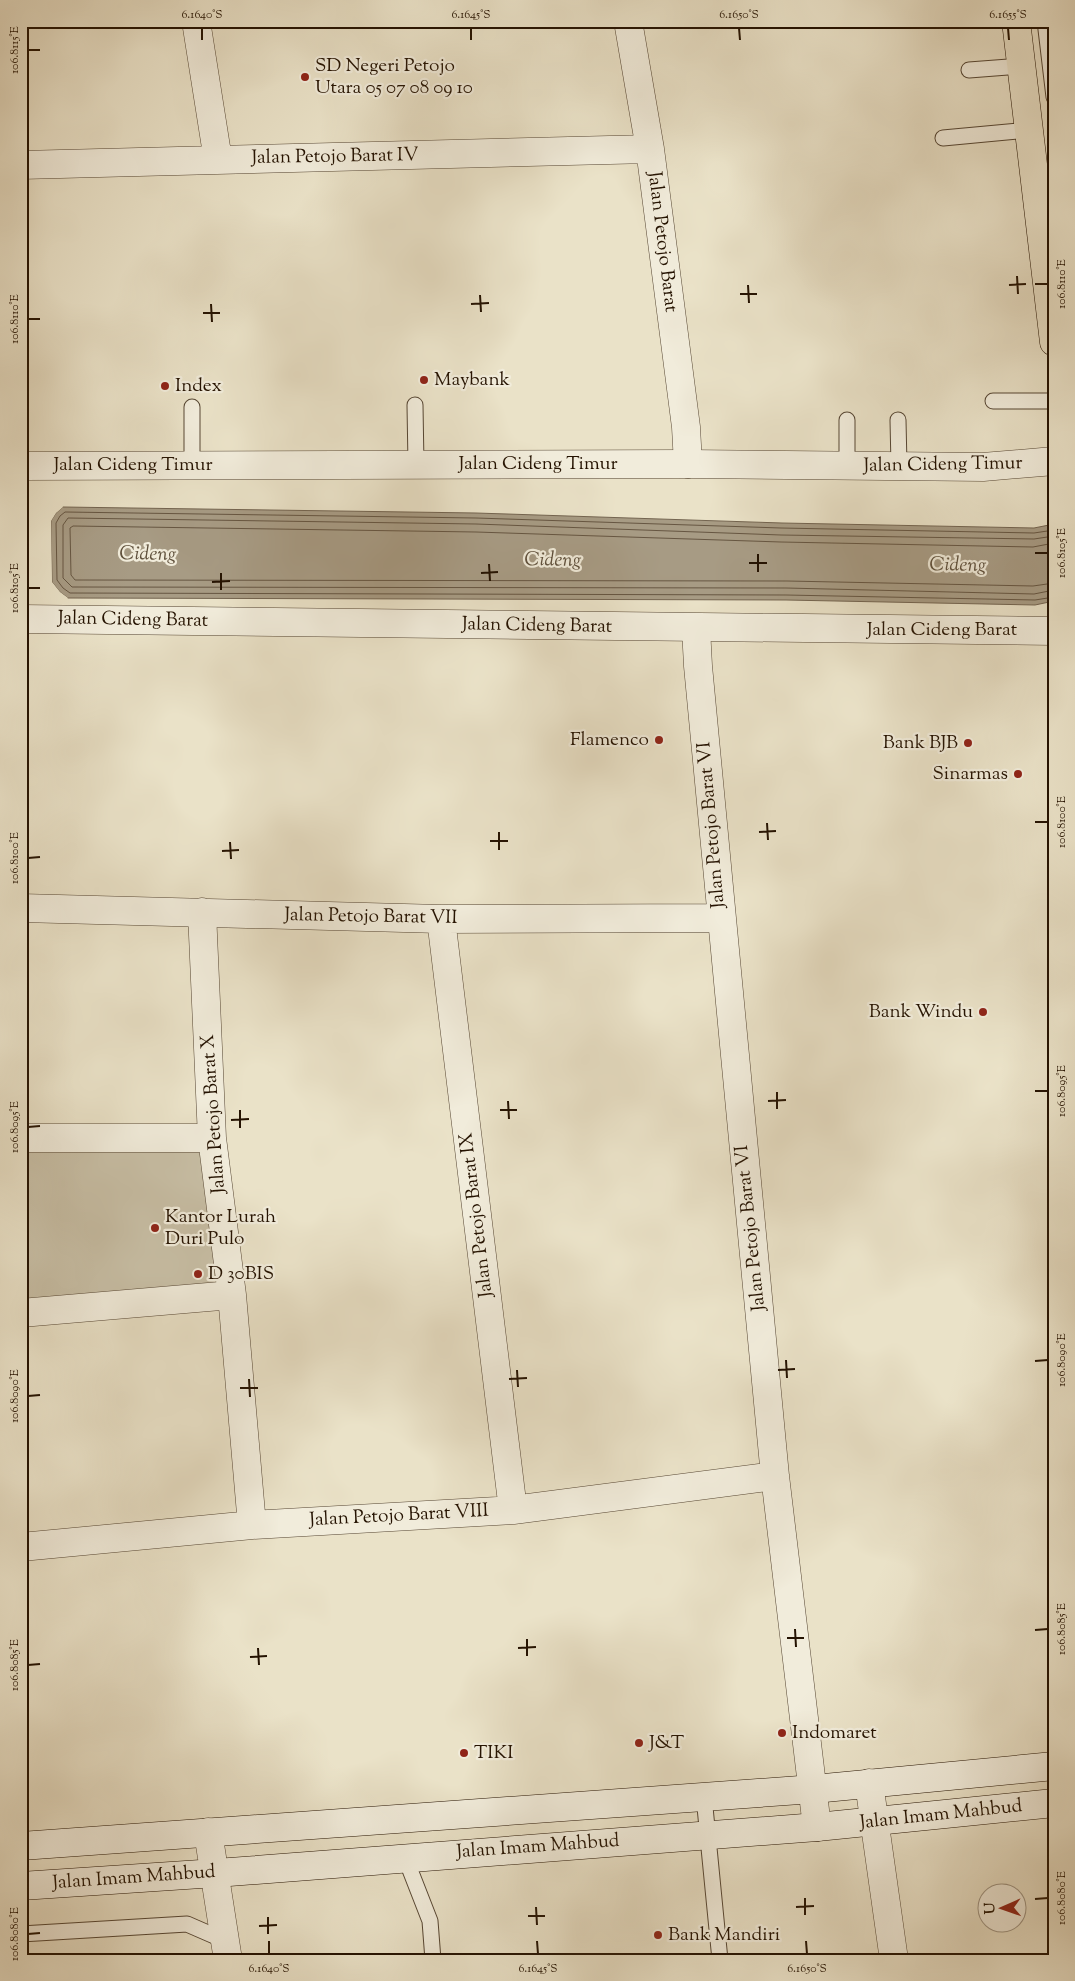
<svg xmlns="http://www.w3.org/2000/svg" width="1075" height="1981" viewBox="0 0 1075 1981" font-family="'Sorts Mill Goudy',serif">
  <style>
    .green { fill: #c8bfa6; stroke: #766854 }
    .water { fill: #a79b84; stroke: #736450 }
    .pier { fill: #eae2c8 }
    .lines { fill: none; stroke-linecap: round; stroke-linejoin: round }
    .shore { stroke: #665642; stroke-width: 1 }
    .service-casing { stroke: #564633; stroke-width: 17 }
    .minor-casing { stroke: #564633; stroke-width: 29 }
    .tertiary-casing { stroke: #564633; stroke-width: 29 }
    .secondary-casing { stroke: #241201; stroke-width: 29 }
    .primary-casing { stroke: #241201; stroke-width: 29 }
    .service { stroke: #f1ecdb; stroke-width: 15 }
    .minor { stroke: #f1ecdb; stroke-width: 28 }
    .tertiary { stroke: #f1ecdb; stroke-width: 28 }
    .secondary { stroke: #f1ecdb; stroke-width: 28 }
    .primary { stroke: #eae2c8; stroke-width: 28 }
    .ticks { fill: none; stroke: #241201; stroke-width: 2 }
    .poi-dot { fill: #8f2418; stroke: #f1ecdb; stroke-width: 2 }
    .labels { text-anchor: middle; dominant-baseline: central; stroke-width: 4.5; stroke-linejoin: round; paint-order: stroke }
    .poi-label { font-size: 19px; fill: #241201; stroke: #f1ecdb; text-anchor: start }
    .street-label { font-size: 19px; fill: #241201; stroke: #f1ecdb }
    .water-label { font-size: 20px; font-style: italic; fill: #5f503c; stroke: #f1ecdb }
    .neatline { fill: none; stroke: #241201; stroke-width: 2 }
    .ticks-label { font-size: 12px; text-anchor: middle; fill: #241201 }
  </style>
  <rect width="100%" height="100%" fill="#eae2c8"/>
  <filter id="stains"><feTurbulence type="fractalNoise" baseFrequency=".004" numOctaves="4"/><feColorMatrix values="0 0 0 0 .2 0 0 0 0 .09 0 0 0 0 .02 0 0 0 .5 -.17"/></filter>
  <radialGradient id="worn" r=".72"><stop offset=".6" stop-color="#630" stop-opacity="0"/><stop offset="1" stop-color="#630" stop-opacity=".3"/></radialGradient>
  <path class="green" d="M 21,1138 L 212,1138 L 232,1295 L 21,1311 Z"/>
  <path class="water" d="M 63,507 L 476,513 L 782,523 L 1034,528 L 1054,524 L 1054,601 L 1035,605 L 786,600 L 68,598 L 60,592 L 52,582 L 51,521 L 56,513 Z"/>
  <path class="pier" d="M 59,507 L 63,507 L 56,513 L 51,521 L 52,582 L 60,592 L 68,598 L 63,598 L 58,594 L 50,582 L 49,521 Z"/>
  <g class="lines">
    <path class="shore" d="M 1054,530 L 1034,533 L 781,528 L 476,518 L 65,512 L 60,516 L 56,523 L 57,580 L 63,588 L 70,593 L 786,595 L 1035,600 L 1054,597
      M 1054,536 L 1034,539 L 781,535 L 476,524 L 68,518 L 63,525 L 63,578 L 72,587 L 786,588 L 1034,594 L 1054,590
      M 1054,543 L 1033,547 L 781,542 L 476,532 L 73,526 L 70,528 L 71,575 L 75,580 L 787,581 L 1033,586 L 1054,583"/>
    <defs>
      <path id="service" d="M 1045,21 L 1054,97
        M 969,70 L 1021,66
        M 943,138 L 1029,130
        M 993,401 L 1054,401
        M 415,405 L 416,465
        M 192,407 L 192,465
        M 847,420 L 847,466
        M 898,420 L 899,466
        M 704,1797 L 720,1960
        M 405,1857 L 430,1921 L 433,1960
        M 21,1934 L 187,1924 L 226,1941"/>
      <path id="minor" d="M 196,21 L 218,160
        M 628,21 L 650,149 L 686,427 L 688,464
        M 21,165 L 650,149
        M 696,628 L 698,666 L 775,1476 L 817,1827
        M 21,908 L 441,919 L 721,918
        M 202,912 L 212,1138 L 232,1295 L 252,1525
        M 441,919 L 513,1510
        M 21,1138 L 212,1138
        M 21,1313 L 232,1295
        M 21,1547 L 252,1525 L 513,1510 L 775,1476
        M 869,1783 L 894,1960
        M 208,1832 L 228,1960"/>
      <path id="tertiary" d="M 21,466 L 688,464 L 983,467 L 1054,461
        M 21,619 L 1054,631"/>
      <path id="secondary" d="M 21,1846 L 814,1789 L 1054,1766
        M 21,1886 L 216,1873 L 817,1827 L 1054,1803"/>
      <path id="primary" d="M 1016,21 L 1054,342"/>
    </defs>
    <use href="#service" class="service-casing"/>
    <use href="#minor" class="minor-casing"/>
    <use href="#tertiary" class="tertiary-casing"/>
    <use href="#secondary" class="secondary-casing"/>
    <use href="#primary" class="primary-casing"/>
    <use href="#service" class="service"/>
    <use href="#minor" class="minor"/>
    <use href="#tertiary" class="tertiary"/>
    <use href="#secondary" class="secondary"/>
    <use href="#primary" class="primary"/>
  </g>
  <path class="ticks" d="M 202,28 L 202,40M 471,28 L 471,40M 739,28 L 740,40M 1008,28 L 1009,40M 28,50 L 40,50M 1017,276 L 1018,294M 1035,284 L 1048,284M 748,285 L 749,303M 1009,285 L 1026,284M 740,294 L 757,294M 480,295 L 481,312M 211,304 L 212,322M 471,304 L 489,303M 203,313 L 220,313M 28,319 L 40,319M 1035,553 L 1048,553M 758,554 L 758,572M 749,563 L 767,563M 489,564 L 490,581M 221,573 L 221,590M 481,573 L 498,572M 212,582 L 230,581M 28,588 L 40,588M 1035,822 L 1048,822M 767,823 L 768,840M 499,832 L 499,850M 759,832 L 776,831M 490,841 L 508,841M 230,842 L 231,859M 222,851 L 239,850M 28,858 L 40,857M 1035,1091 L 1048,1091M 777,1092 L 777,1109M 508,1101 L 509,1119M 768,1101 L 786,1100M 240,1110 L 240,1128M 500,1110 L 517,1110M 231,1120 L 249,1119M 28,1127 L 40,1126M 786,1360 L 787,1378M 1035,1361 L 1048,1360M 517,1370 L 518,1387M 778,1370 L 795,1369M 249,1379 L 250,1397M 509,1379 L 527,1378M 240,1388 L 258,1388M 28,1396 L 40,1395M 795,1629 L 796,1647M 1035,1630 L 1048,1629M 787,1638 L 804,1638M 527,1639 L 527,1656M 258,1648 L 259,1665M 518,1648 L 536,1647M 250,1657 L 267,1656M 28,1665 L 40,1664M 805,1898 L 805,1915M 1035,1899 L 1048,1898M 536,1907 L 537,1925M 796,1907 L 814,1906M 528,1916 L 545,1916M 268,1917 L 268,1934M 259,1926 L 277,1925M 28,1934 L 40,1933M 269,1941 L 269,1954M 537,1941 L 538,1954M 806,1941 L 807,1954"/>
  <g class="poi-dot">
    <circle cx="305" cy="77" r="5"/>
    <circle cx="424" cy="380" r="5"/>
    <circle cx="165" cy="386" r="5"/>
    <circle cx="659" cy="740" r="5"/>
    <circle cx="968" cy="743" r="5"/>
    <circle cx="1018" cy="774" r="5"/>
    <circle cx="983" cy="1012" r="5"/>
    <circle cx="155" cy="1228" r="5"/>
    <circle cx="198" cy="1274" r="5"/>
    <circle cx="782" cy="1733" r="5"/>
    <circle cx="639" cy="1743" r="5"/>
    <circle cx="464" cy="1753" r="5"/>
    <circle cx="658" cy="1935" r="5"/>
  </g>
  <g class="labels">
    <g class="poi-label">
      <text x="315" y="66">SD Negeri Petojo<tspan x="315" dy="22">Utara 05 07 08 09 10</tspan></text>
      <text x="434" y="380">Maybank</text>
      <text x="175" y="386">Index</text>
      <text x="649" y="740" text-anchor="end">Flamenco</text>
      <text x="958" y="743" text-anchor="end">Bank BJB</text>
      <text x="1008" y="774" text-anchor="end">Sinarmas</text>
      <text x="973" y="1012" text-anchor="end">Bank Windu</text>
      <text x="165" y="1217">Kantor Lurah<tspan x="165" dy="22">Duri Pulo</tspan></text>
      <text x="208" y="1274">D 30BIS</text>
      <text x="792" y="1733">Indomaret</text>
      <text x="649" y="1743">J&amp;T</text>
      <text x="474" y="1753">TIKI</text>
      <text x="668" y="1935">Bank Mandiri</text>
    </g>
    <g class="street-label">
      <text transform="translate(335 157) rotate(-1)">Jalan Petojo Barat IV</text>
      <text transform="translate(662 242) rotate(83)">Jalan Petojo Barat</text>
      <text x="538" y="464">Jalan Cideng Timur</text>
      <text x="133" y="465">Jalan Cideng Timur</text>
      <text transform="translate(943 465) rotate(-1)">Jalan Cideng Timur</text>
      <text transform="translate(133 620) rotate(1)">Jalan Cideng Barat</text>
      <text transform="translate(537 626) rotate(1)">Jalan Cideng Barat</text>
      <text x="942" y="630">Jalan Cideng Barat</text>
      <text transform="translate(712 825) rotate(-95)">Jalan Petojo Barat VI</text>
      <text transform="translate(371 917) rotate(1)">Jalan Petojo Barat VII</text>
      <text transform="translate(214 1114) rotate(-94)">Jalan Petojo Barat X</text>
      <text transform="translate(477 1215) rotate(-97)">Jalan Petojo Barat IX</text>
      <text transform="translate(751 1228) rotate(-96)">Jalan Petojo Barat VI</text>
      <text transform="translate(399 1516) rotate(-3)">Jalan Petojo Barat VIII</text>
      <text transform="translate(941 1815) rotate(-6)">Jalan Imam Mahbud</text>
      <text transform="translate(538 1847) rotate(-4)">Jalan Imam Mahbud</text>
      <text transform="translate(134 1878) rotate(-4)">Jalan Imam Mahbud</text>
    </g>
    <g class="water-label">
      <text transform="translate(148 555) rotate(1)">Cideng</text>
      <text transform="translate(553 561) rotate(1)">Cideng</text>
      <text transform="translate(958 566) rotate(1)">Cideng</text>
    </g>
  </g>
  <rect width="1075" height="1981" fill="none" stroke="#eae2c8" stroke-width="55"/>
  <g transform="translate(1002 1908) rotate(268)"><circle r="24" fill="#f1ecdb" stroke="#9f9584"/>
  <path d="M0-4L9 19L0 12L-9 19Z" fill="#8f2418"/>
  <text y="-8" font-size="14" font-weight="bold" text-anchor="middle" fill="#241201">U</text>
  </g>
  <rect x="28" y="28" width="1020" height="1926" class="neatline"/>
  <g class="ticks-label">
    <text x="202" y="18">6.1640°S</text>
    <text x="471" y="18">6.1645°S</text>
    <text x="739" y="18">6.1650°S</text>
    <text x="1008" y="18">6.1655°S</text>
    <text transform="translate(14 50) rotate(-90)" y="4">106.8115°E</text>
    <text transform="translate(1061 284) rotate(-90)" y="4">106.8110°E</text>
    <text transform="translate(14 319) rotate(-90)" y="4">106.8110°E</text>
    <text transform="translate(1061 553) rotate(-90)" y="4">106.8105°E</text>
    <text transform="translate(14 588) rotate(-90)" y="4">106.8105°E</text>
    <text transform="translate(1061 822) rotate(-90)" y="4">106.8100°E</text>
    <text transform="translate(14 858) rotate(-90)" y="4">106.8100°E</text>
    <text transform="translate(1061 1091) rotate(-90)" y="4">106.8095°E</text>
    <text transform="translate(14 1127) rotate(-90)" y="4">106.8095°E</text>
    <text transform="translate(1061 1360) rotate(-90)" y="4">106.8090°E</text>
    <text transform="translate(14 1396) rotate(-90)" y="4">106.8090°E</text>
    <text transform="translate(1061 1629) rotate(-90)" y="4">106.8085°E</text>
    <text transform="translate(14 1665) rotate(-90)" y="4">106.8085°E</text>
    <text transform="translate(1061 1898) rotate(-90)" y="4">106.8080°E</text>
    <text transform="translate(14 1934) rotate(-90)" y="4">106.8080°E</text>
    <text x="269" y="1972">6.1640°S</text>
    <text x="538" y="1972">6.1645°S</text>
    <text x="807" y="1972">6.1650°S</text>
  </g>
  <rect width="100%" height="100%" filter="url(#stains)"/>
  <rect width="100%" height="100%" fill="url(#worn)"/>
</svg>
